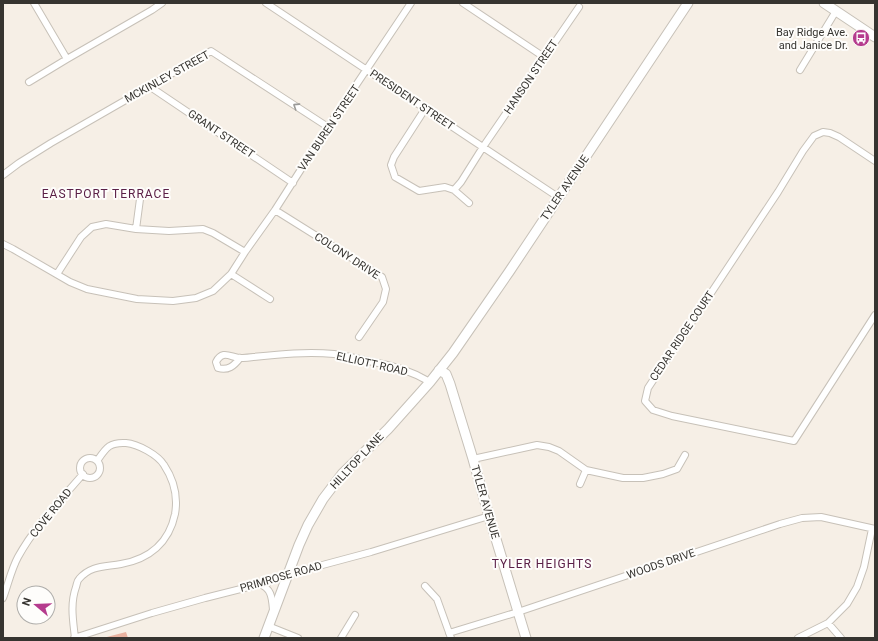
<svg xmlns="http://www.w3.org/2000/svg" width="878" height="641" viewBox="0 0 878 641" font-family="Roboto,sans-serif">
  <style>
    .green { fill: #e9b2a0 }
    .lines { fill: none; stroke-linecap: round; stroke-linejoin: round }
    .street-casing { stroke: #c7c1b8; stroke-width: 8 }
    .secondary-casing { stroke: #c7c1b8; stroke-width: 11 }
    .street { stroke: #fff; stroke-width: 6 }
    .secondary { stroke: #fff; stroke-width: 9 }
    .oneway { stroke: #9a9a98 }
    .labels { text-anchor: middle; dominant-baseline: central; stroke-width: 4; stroke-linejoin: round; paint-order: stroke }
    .poi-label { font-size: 11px; fill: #363430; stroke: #fefdfb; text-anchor: end }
    .street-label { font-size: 11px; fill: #363430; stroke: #fefdfb }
    .neighbourhood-label { font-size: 12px; letter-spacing: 1px; fill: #5b2047; stroke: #fefdfb }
  </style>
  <rect width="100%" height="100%" fill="#f6efe6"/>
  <path class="green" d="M 126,632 L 128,638 L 103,638 Z"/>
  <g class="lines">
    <defs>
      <path id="street" d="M 34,3 L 67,59
        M 266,3 L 558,197
        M 463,3 L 544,57
        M 800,70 L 836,11
        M 29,82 L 67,59 L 152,10 L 162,3
        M 149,86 L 293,183
        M 425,109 L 394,157 L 391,165 L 395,177 L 419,191 L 445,187 L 454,190 L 461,182 L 483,147 L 579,7
        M 875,161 L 839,137 L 830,133 L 823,132 L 814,136 L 803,151 L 778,192 L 648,388 L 645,401 L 653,410 L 672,416 L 794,441 L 875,315
        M 3,175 L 19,163 L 51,143 L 211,51 L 328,127
        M 454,190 L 469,203
        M 275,210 L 382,277 L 386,289 L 383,302 L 359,337
        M 136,229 L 140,199
        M 3,244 L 13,249 L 70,282 L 87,289 L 137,299 L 173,301 L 196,298 L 213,291 L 231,274 L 245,252 L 275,210 L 328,127 L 411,3
        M 57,274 L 81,237 L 92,227 L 106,224 L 136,229 L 169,231 L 203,229 L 213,233 L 245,252
        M 231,274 L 270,299
        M 240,358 C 234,366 228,371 218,368 L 216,362 C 223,348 232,359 243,358 C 273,355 304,351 334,354 C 347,356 360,359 373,362 C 395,366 411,371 430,382
        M80 468a10 10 0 1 1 20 0a10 10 0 1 1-20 0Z
        M 473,459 L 537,445 L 549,447 L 559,451 L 586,470 L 623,478 L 643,478 L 663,474 L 677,469 L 685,455
        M 580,484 L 586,470
        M 259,584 C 272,588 272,599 273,610
        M 425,586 L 437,599 L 451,638
        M 3,598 C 8,585 11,570 18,557 C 35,526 60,501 83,474
        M 828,623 L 841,638
        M 268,626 L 298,638
        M 449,633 L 518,612 L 780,524 L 802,518 L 821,517 L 875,529
        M 74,638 L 152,613 L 205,598 L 268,582 L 300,571 L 371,552 L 489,516
        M 75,638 C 73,620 70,604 76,587 C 77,584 77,581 79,579 C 91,565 105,567 121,564 C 149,559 169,543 175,514 C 178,497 174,480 164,465 C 158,455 138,444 126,443 C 109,442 106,448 97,461
        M 341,638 L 355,615
        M 798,638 L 828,623 L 847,604 L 857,587 L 864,567 L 872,529"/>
      <path id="secondary" d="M 824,3 L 875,37
        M 439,370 L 446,374 L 450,384 L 473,459 L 489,516 L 526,638
        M 264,638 L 299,545 L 308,525 L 323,499 L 342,474 L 388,429 L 430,382 L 453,353 L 509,272 L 688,3"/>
    </defs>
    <use href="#street" class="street-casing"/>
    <use href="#secondary" class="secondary-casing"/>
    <use href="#street" class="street"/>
    <use href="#secondary" class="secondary"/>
  </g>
  <defs><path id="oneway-chevron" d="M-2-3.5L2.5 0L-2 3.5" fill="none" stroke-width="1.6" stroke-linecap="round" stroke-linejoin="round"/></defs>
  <use class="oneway" href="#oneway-chevron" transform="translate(296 106) rotate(-147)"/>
  <defs>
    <symbol id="bus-disc" viewBox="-11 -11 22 22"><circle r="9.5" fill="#b53b8d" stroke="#fefdfb"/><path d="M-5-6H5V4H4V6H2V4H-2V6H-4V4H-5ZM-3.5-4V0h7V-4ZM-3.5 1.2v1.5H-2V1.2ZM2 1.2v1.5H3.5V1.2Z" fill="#fff"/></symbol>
  </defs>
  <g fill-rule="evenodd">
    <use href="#bus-disc" x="851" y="28" width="20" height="20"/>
  </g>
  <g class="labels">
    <g class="poi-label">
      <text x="848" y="32">Bay Ridge Ave.<tspan x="848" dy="13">and Janice Dr.</tspan></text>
    </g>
    <g class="street-label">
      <text transform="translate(167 77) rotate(-29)">MCKINLEY STREET</text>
      <text transform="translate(531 77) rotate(-56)">HANSON STREET</text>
      <text transform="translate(412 100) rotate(34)">PRESIDENT STREET</text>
      <text transform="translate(329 128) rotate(-56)">VAN BUREN STREET</text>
      <text transform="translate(221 134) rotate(34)">GRANT STREET</text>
      <text transform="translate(565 188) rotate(-56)">TYLER AVENUE</text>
      <text transform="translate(347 256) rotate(33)">COLONY DRIVE</text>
      <text transform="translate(682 336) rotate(-56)">CEDAR RIDGE COURT</text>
      <text transform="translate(372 364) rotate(13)">ELLIOTT ROAD</text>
      <text transform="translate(357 461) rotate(-47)">HILLTOP LANE</text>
      <text transform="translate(485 502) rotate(74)">TYLER AVENUE</text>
      <text transform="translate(51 513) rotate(-51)">COVE ROAD</text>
      <text transform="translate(661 564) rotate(-19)">WOODS DRIVE</text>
      <text transform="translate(281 577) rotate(-16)">PRIMROSE ROAD</text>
    </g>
    <g class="neighbourhood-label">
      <text x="106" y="194">EASTPORT TERRACE</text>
      <text x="542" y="564">TYLER HEIGHTS</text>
    </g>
  </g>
  <rect width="878" height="641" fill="none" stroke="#363430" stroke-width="8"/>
  <g transform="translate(36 605) rotate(289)"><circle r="19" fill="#fefdfb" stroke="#aeadaa"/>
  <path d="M0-3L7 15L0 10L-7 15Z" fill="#b53b8d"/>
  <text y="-6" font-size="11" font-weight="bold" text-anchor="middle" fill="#363430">N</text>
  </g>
</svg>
